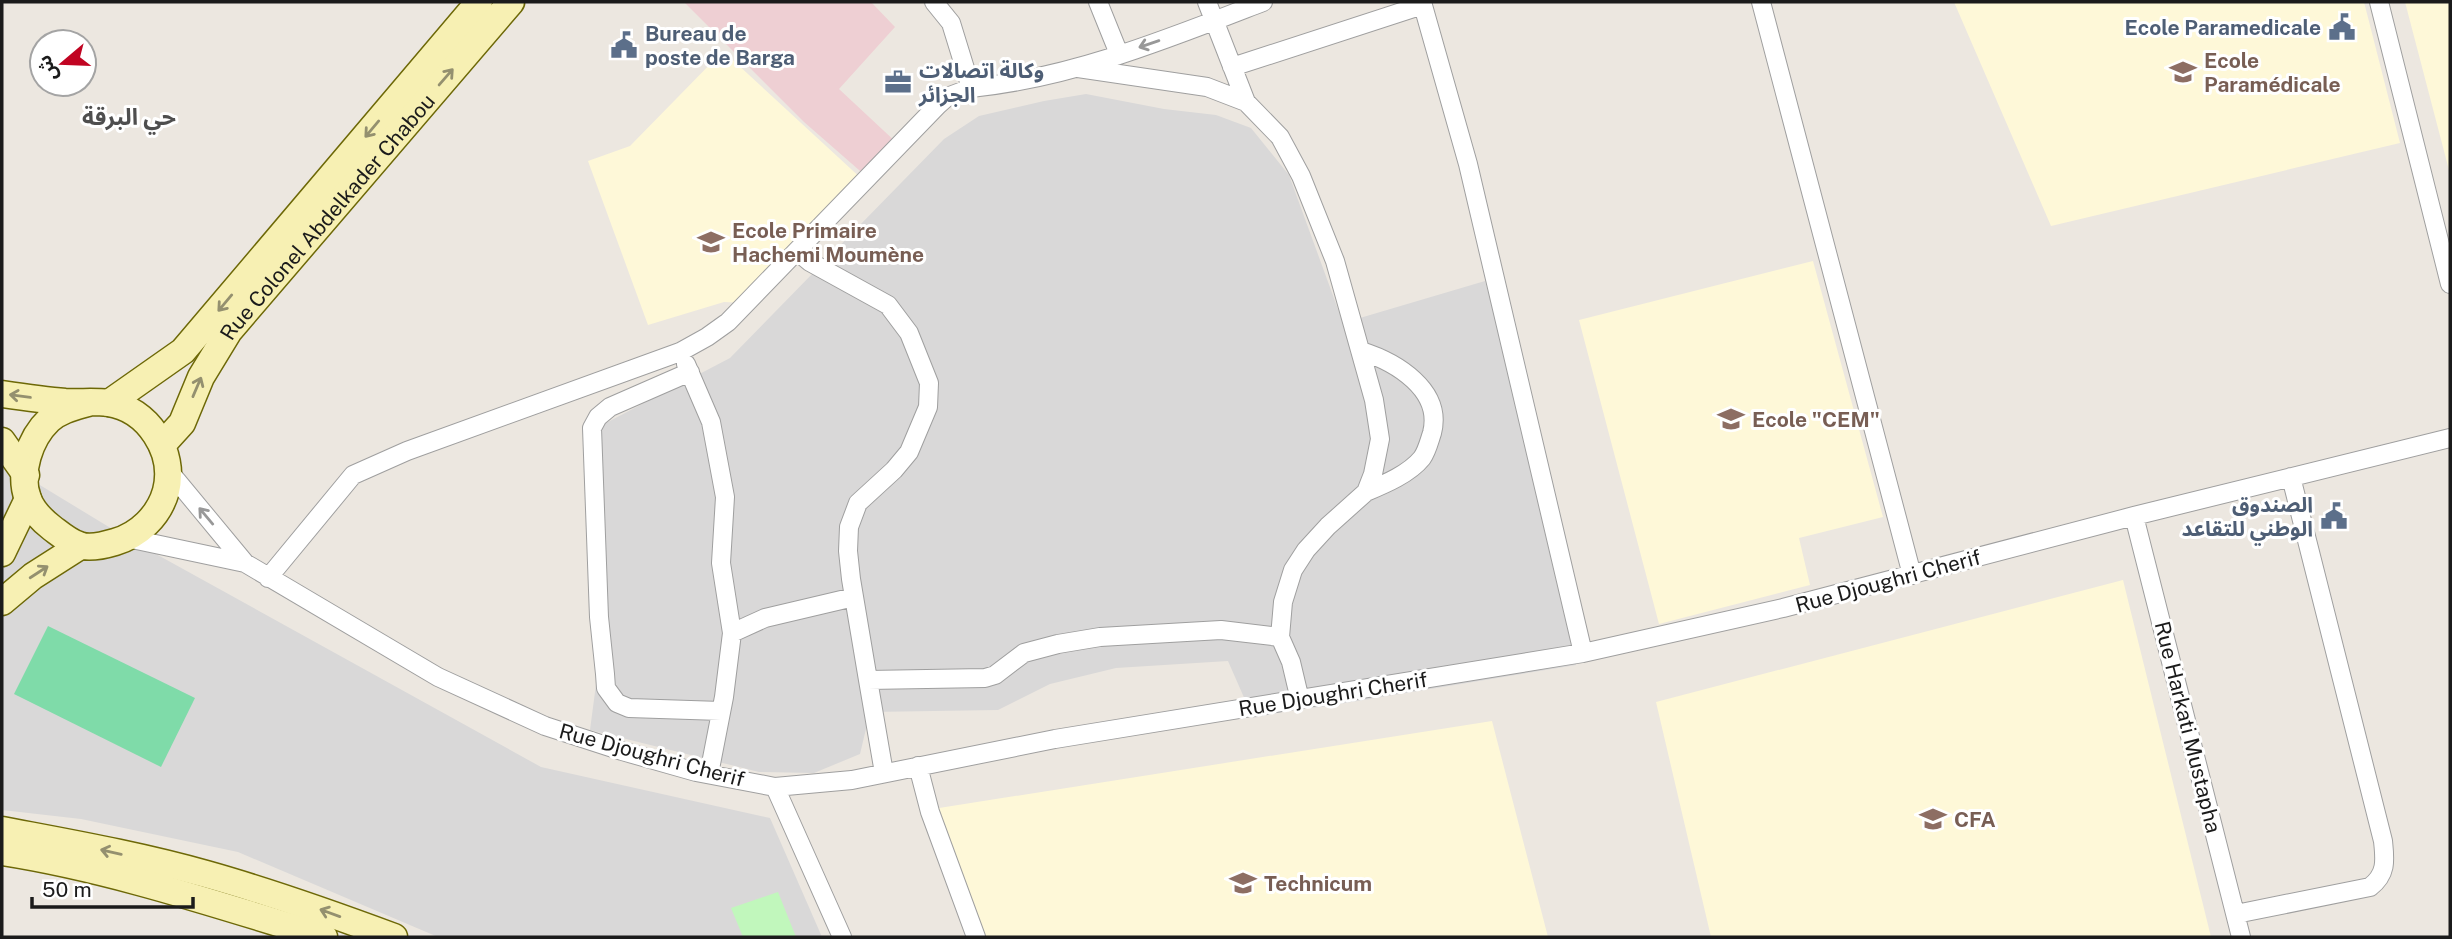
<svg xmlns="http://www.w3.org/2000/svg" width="2452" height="939" viewBox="0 0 2452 939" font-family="'Public Sans','Noto Sans Arabic',sans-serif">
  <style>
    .residential { fill: #d9d8d8 }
    .commercial { fill: #eecfd3 }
    .education { fill: #fef8d8 }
    .park { fill: #c1f7bc }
    .pitch { fill: #7fdba9 }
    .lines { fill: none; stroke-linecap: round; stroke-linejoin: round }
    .street-casing { stroke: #9f9f9f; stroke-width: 20 }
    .secondary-casing { stroke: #6d6807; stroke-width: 29 }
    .street { stroke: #fff; stroke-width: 18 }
    .secondary { stroke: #f7f0b3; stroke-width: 26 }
    .oneway { stroke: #989898 }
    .oneway2 { stroke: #94906f }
    .labels { text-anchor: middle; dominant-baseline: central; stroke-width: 6; stroke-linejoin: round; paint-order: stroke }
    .service-label { font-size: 21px; font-weight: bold; fill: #4e5e75; stroke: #fff; text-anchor: end }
    .education-label { font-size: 21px; font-weight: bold; fill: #785e54; stroke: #fff; text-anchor: start }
    .street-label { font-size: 21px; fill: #1b1b1b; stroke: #fff }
    .neighbourhood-label { font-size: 23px; font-weight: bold; fill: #4e4e4e; stroke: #fff }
  </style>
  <rect width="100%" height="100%" fill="#ece7e0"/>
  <path class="residential" d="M 1086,94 L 1164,109 L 1216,115 L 1251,128 L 1289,175 L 1343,323 L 1485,281 L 1523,418 L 1545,533 L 1576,665 L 1321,707 L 1298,709 L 1253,718 L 1228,661 L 1116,668 L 1050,684 L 998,710 L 870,712 L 860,754 L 814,773 L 759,772 L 590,730 L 605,616 L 583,435 L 730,358 L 944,139 L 979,116 L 1044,101 Z
    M 2,462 L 127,538 L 541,767 L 770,818 L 822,937 L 438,937 L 238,852 L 81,819 L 2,810 Z"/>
  <path class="commercial" d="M 684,2 L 871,2 L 895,27 L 839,89 L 898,144 L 867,177 L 804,122 Z"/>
  <path class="education" d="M 1954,2 L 2364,2 L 2400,143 L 2051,226 Z
    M 2405,2 L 2450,2 L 2450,174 Z
    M 723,51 L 864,181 L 746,303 L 724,302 L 648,325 L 588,161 L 630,146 Z
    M 1813,261 L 1883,517 L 1799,538 L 1810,585 L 1659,624 L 1579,320 Z
    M 2123,580 L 2211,937 L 1711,937 L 1656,702 Z
    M 1492,721 L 1548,937 L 972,937 L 932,828 L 939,808 Z"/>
  <path class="park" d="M 778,892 L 796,937 L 743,937 L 731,908 Z"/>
  <path class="pitch" d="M 48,626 L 195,698 L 161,767 L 14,694 Z"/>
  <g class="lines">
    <defs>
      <path id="street" d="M 1098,2 L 1119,54
        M 1207,2 L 1246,102
        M 1422,2 L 1468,164 L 1583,653
        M 1761,2 L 1912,575
        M 2379,2 L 2450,284
        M 1232,67 L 1423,5
        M 1078,68 L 1207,87 L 1246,102 L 1280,137 L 1301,176 L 1335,261 L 1374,400 L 1380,439 L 1373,474 L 1366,492 L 1328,526 L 1306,550 L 1293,570 L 1283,602 L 1280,637 L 1291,662 L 1300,700
        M 971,88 C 1072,78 1170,38 1263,2
        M 798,252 L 810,262 L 888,305 L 909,333 L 929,383 L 928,407 L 909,452 L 894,470 L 858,503 L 849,527 L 848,551 L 851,579 L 868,680
        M 1361,351 C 1396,362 1443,390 1432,433 C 1429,442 1427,451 1422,458 C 1409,474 1385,484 1366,492
        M 686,364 L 711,422 L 725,497 L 721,563 L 732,633 L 724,697 L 709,774
        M 690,372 L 610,407 L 598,417 L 592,428 L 599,617 L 605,674 L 606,688 L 617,703 L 629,708 L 721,711
        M 168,470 L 245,563 L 438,677 L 545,726 L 622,751 L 696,772 L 775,787 L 852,780 L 1055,739 L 1583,653 L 1783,608 L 2134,516 L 2450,438
        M 2134,516 L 2241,937
        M 127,538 L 245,563
        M 268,578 L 353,475 L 407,451 L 680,352 L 707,337 L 728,322 L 938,105 L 947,97 L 971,88 L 951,23 L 934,2
        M 732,633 L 765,618 L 854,597
        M 918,766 L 930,812 L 976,937
        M 884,773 L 868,680 L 985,678 L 995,675 L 1024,653 L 1058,644 L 1100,637 L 1221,630 L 1280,637
        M 775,787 L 842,937
        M 2236,914 L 2370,887 C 2387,874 2385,860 2383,841 L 2291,477"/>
      <g id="secondary">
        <path d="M 2,394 C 23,397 44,400 65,402 C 79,403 94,401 108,403 C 148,409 176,452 166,491 C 159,516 139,535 115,542 C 105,545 89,549 79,545 C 69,542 60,534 52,528 C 43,521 32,510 28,499 C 18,473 30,438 49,420 C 60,410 74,407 88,403"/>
        <path d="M 109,403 L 183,351 L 479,2"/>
        <path d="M 2,441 L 26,475"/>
        <path id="s1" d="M 162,445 L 182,423 L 201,377 L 229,331 L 511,2"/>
        <path d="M 2,553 L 28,499"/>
        <path d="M 2,602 L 33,576 L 80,546"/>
        <path d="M 2,830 C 70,843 139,855 206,874 C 270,892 332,914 394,937"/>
        <path d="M 2,852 C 111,869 218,905 324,937"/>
      </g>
    </defs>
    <use href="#street" class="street-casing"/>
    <use href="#secondary" class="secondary-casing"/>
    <use href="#street" class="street"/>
    <use href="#secondary" class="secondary"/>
  </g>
  <defs><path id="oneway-shaft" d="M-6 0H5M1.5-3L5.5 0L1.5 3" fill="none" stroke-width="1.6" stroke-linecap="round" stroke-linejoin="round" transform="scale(1.75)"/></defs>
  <g class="oneway">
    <use href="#oneway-shaft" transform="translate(1149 44) rotate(161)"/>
    <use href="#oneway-shaft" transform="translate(206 516) rotate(-130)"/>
  </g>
  <g class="oneway2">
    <use href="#oneway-shaft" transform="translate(446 77) rotate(-49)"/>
    <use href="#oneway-shaft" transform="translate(372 129) rotate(130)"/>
    <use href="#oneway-shaft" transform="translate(225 303) rotate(130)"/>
    <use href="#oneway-shaft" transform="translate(197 387) rotate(-67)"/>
    <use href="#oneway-shaft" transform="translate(20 396) rotate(-172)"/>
    <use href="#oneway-shaft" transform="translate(39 572) rotate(-33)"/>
    <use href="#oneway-shaft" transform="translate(111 852) rotate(-167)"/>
    <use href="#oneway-shaft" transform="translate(330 913) rotate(-160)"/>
  </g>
  <defs>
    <symbol id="civic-bare" viewBox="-9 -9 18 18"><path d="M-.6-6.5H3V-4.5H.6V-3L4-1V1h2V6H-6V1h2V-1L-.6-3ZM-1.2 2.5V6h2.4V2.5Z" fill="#5c6f8a" stroke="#fff" stroke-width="2.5" paint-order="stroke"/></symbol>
    <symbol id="university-bare" viewBox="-9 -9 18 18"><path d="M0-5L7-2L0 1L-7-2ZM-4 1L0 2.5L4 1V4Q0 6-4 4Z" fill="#8d6e63" stroke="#fff" stroke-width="2.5" paint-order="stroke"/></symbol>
    <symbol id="office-bare" viewBox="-9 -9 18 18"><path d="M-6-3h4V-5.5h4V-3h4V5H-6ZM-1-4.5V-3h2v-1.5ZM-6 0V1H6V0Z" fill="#5c6f8a" stroke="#fff" stroke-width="2.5" paint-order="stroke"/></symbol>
    <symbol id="school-bare" viewBox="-9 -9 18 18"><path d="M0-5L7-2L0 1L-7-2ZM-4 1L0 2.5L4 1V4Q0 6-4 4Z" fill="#8d6e63" stroke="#fff" stroke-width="2.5" paint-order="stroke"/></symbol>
  </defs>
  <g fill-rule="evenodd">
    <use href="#civic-bare" x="2323" y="8" width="38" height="38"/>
    <use href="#civic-bare" x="605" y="26" width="38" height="38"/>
    <use href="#university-bare" x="2164" y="53" width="38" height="38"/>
    <use href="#office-bare" x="879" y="63" width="38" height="38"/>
    <use href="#school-bare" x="692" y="223" width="38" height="38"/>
    <use href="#school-bare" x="1712" y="400" width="38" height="38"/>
    <use href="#civic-bare" x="2315" y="497" width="38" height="38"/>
    <use href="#university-bare" x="1914" y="800" width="38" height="38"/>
    <use href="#school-bare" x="1224" y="864" width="38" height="38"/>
  </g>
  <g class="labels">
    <g class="service-label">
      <text x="2321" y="27">Ecole Paramedicale</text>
      <text x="645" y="33" text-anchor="start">Bureau de<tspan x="645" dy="24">poste de Barga</tspan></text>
      <text x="919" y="70" text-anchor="start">وكالة اتصالات<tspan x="919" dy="24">الجزائر</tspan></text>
      <text x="2313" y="504">الصندوق<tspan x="2313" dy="24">الوطني للتقاعد</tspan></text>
    </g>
    <g class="education-label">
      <text x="2204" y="60">Ecole<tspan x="2204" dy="24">Paramédicale</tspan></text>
      <text x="732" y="230">Ecole Primaire<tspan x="732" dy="24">Hachemi Moumène</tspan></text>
      <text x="1752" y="419">Ecole "CEM"</text>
      <text x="1954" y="819">CFA</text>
      <text x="1264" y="883">Technicum</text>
    </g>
    <g class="street-label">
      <text stroke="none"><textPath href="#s1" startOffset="284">Rue Colonel Abdelkader Chabou</textPath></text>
      <text transform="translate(1888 581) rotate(-15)">Rue Djoughri Cherif</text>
      <text transform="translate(1333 694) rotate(-9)">Rue Djoughri Cherif</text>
      <text transform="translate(2188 727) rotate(76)">Rue Harkati Mustapha</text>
      <text transform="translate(652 755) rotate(15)">Rue Djoughri Cherif</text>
    </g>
    <g class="neighbourhood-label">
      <text x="129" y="116">حي البرقة</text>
    </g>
  </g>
  <rect width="2452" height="939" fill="none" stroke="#1b1b1b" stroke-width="7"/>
  <g transform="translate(63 63) rotate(251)"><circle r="33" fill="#ffffff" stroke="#a4a4a4" stroke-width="2"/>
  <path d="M0-5L12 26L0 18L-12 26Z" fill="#c10422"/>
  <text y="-10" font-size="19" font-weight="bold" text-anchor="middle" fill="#1b1b1b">ش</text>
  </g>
  <path d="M32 897v10h161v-10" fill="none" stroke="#1b1b1b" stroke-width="3.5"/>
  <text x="42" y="897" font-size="21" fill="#1b1b1b" stroke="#ffffff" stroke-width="5" paint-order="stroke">50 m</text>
</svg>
